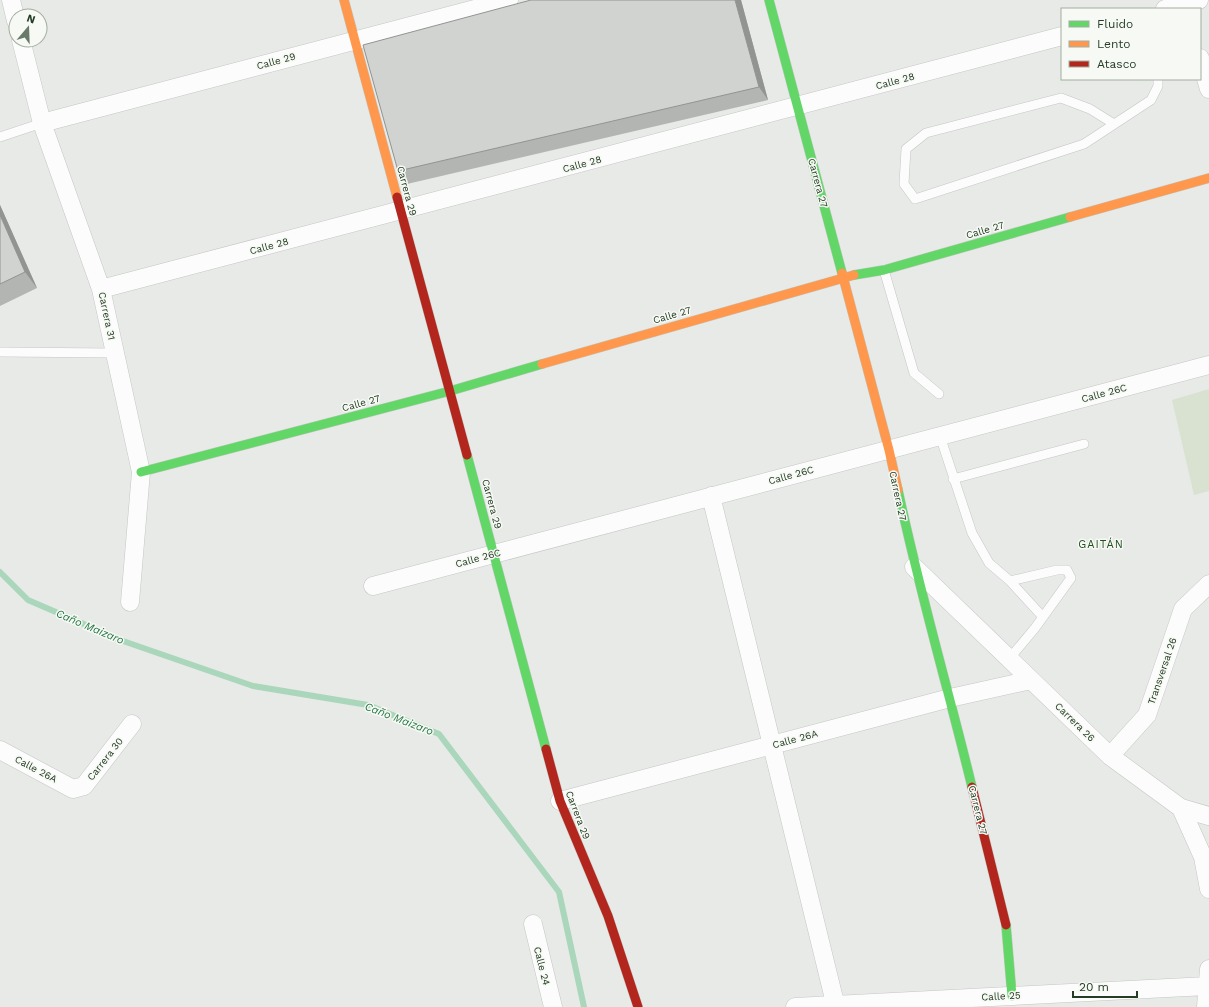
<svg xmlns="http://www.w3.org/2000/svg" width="1209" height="1007" viewBox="0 0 1209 1007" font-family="'Work Sans',sans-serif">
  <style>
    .green { fill: #d9e2d1 }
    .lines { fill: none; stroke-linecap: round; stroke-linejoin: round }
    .stream { stroke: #aad6bb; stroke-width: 6 }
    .lane-casing { stroke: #c4c7c3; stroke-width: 10 }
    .street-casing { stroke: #c4c7c3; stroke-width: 19 }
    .fast-casing { stroke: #c3c8c2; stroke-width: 10 }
    .slow-casing { stroke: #c3c8c2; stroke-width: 10 }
    .jam-casing { stroke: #c3c8c2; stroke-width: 10 }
    .lane { stroke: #fbfcfb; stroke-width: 9 }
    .street { stroke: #fbfcfb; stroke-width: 18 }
    .fast { stroke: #63d668; stroke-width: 9 }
    .slow { stroke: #ff974d; stroke-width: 9 }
    .jam { stroke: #b3261e; stroke-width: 9 }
    .wall { fill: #b3b5b2 }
    .shaded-wall { fill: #929491 }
    .building { fill: #d0d3cf; stroke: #929491 }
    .labels { text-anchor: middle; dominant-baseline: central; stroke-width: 3; stroke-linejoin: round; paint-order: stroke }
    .street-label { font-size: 10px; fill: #263d25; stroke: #f6f9f4 }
    .neighbourhood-label { font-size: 11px; letter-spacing: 1px; fill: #224e22; stroke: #f6f9f4 }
    .water-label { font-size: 11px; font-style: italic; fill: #237543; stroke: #f6f9f4 }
  </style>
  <rect width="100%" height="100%" fill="#e7eae6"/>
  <path class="green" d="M 1209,389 L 1209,491 L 1194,495 L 1172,400 Z"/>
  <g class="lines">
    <path class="stream" d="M 0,572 L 28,600 L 123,641 L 253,686 L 368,705 L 439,734 L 559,892 L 584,1007"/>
    <defs>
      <path id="lane" d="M 1114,124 L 1090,109 L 1061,98 L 926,133 L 906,149 L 904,184 L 915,199 L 1084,144 L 1151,100 L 1158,86 L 1158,79
        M 0,137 L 42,123
        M 884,270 L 914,373 L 939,394
        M 0,352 L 115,353
        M 940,436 L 972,533 L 989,563 L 1010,581 L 1042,616
        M 953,479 L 1084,444
        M 1009,659 L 1035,628 L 1071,578 L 1067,570 L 1057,570 L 1010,581"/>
      <path id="street" d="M 11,0 L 16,21
        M 1165,9 L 1199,0
        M 21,40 L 42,123 L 101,289 L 141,472 L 130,602
        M 1200,58 L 1209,89
        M 42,123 L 509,0
        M 101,289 L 1062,36
        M 711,496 L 836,1007
        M 914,567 L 1110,756 L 1181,808 L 1203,857 L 1209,889
        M 373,586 L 1209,365
        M 0,750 L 73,789 L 84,786 L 132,724
        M 1110,756 L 1147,715 L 1183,609 L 1209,584
        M 560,801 L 950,698 L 1031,680
        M 1181,808 L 1209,816
        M 533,924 L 553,1007
        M 795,1007 L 1207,986
        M 1206,1007 L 1209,969"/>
      <path id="fast" d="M 769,0 L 842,273
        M 854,275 L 884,270 L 1070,217
        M 467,455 L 546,749
        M 141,472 L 450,391 L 542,364
        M 898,490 C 919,590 948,688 972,787
        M 1006,925 L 1012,996"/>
      <path id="slow" d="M 344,0 L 397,197
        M 1070,217 L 1209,178
        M 842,273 L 889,450 L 898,490
        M 542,364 L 854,275"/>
      <path id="jam" d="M 397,197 L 467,455
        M 546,749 L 560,801 L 608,916 L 638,1007
        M 972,787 L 1006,925"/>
    </defs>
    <use href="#lane" class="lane-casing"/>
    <use href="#street" class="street-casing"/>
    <use href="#fast" class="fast-casing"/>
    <use href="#slow" class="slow-casing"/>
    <use href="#jam" class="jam-casing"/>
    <use href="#lane" class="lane"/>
    <use href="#street" class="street"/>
    <use href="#fast" class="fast"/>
    <use href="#slow" class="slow"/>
    <use href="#jam" class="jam"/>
  </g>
  <path class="wall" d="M 531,0 L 741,0 L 768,100 L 407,184 L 398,171 Z
    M 0,205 L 37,288 L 0,306 Z"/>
  <path class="shaded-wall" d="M 735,0 L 741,0 L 768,100 L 759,87 Z
    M 0,205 L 37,288 L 25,272 L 0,215 Z"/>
  <path class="building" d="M 531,0 L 735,0 L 759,87 L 398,171 L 363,45 Z
    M 0,215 L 25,272 L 0,284 Z"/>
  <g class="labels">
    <g class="street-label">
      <text transform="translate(276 61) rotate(-15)">Calle 29</text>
      <text transform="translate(895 81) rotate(-15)">Calle 28</text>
      <text transform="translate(582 164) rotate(-15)">Calle 28</text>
      <text transform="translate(818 183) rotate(75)">Carrera 27</text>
      <text transform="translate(407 191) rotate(75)">Carrera 29</text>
      <text transform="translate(985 230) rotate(-16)">Calle 27</text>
      <text transform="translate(269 246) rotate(-15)">Calle 28</text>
      <text transform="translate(672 315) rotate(-16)">Calle 27</text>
      <text transform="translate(107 316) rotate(78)">Carrera 31</text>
      <text transform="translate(1104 393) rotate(-15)">Calle 26C</text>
      <text transform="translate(361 403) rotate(-15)">Calle 27</text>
      <text transform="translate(791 475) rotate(-15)">Calle 26C</text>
      <text transform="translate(898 496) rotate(78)">Carrera 27</text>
      <text transform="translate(492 504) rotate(75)">Carrera 29</text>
      <text transform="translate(478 558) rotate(-15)">Calle 26C</text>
      <text transform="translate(1162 671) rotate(-71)">Transversal 26</text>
      <text transform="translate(1075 722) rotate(44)">Carrera 26</text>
      <text transform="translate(795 739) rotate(-15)">Calle 26A</text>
      <text transform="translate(105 759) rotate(-52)">Carrera 30</text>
      <text transform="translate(36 769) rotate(28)">Calle 26A</text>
      <text transform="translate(978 810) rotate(76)">Carrera 27</text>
      <text transform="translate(578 815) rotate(69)">Carrera 29</text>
      <text transform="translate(542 966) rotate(76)">Calle 24</text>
      <text transform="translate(1001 996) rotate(-3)">Calle 25</text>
    </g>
    <g class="neighbourhood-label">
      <text x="1101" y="544">GAITÁN</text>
    </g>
    <g class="water-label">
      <text transform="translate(90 627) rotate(23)">Caño Maizaro</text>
      <text transform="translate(399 719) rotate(21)">Caño Maizaro</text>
    </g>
  </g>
  <rect x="1061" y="8" width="140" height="72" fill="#f6f9f4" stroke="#a3aea1"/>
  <rect x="1069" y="21" width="20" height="6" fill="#63d668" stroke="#a3aea1"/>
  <text x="1097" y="28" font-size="12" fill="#263d25">Fluido</text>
  <rect x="1069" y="41" width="20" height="6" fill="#ff974d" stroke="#a3aea1"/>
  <text x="1097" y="48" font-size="12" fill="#263d25">Lento</text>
  <rect x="1069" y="61" width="20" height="6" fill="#b3261e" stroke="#a3aea1"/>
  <text x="1097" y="68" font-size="12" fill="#263d25">Atasco</text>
  <g transform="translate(28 28) rotate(19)"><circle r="19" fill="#f6f9f4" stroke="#a3aea1"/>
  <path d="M0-3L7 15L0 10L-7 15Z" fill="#6a7a69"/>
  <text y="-6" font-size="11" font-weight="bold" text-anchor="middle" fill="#263d25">N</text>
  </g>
  <path d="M1073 991v6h64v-6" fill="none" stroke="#263d25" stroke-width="2"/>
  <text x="1079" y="991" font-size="12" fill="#263d25" stroke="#f6f9f4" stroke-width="3" paint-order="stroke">20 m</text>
</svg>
